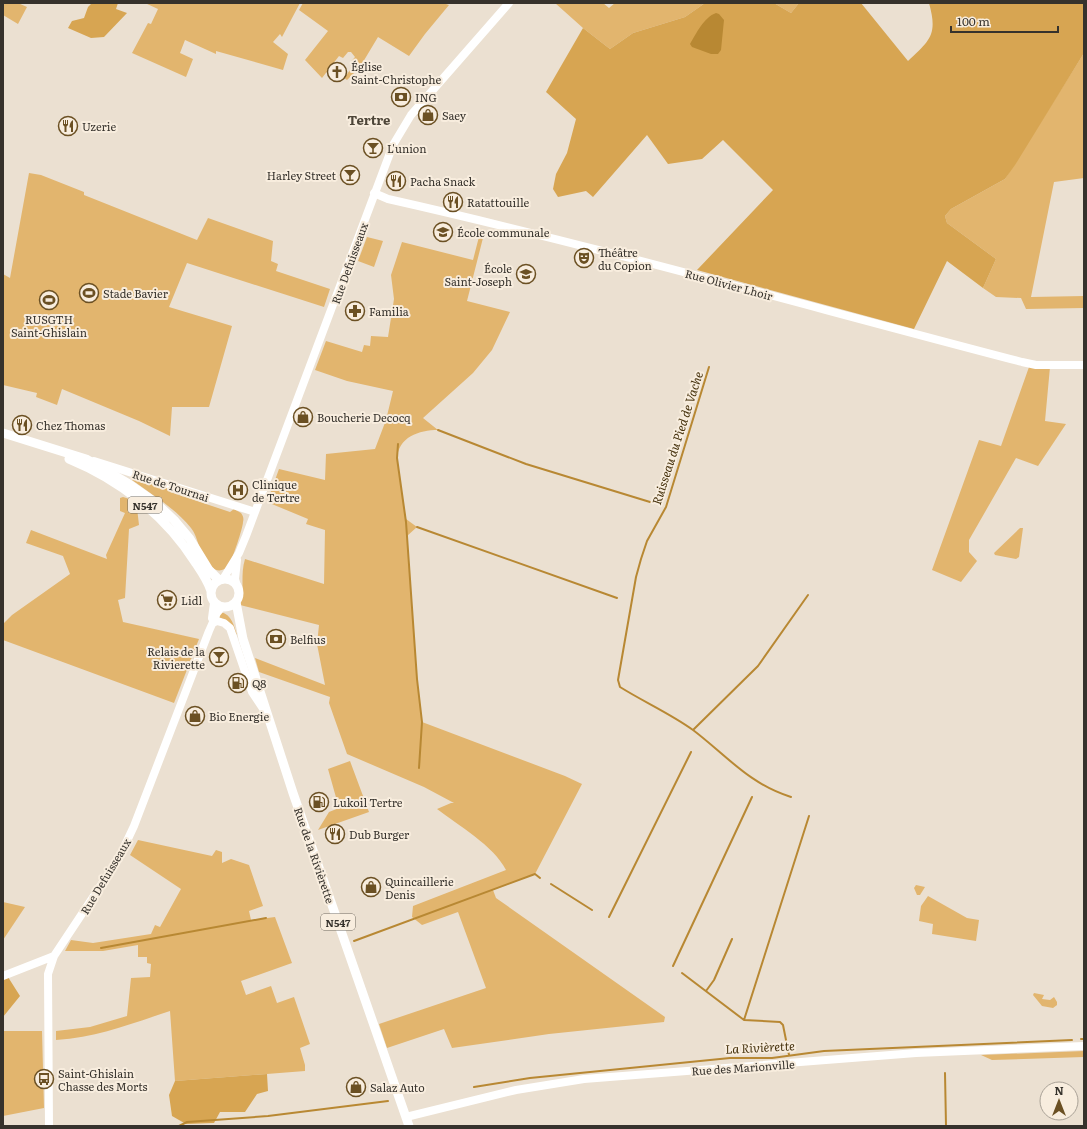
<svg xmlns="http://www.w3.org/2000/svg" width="1087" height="1129" viewBox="0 0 1087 1129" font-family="Literata,serif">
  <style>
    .green { fill: #e2b56e }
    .forest { fill: #d7a552 }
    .water { fill: #b88833 }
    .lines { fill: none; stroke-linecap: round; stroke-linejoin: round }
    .stream { stroke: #b88833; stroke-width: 2 }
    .secondary { stroke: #fff; stroke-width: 8 }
    .primary { stroke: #fff; stroke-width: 9 }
    .labels { text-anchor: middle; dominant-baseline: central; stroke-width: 4; stroke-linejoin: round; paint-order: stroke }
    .shield { fill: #f8edde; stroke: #706a61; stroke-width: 1 }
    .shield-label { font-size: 10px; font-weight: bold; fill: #36322c }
    .poi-label { font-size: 11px; fill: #36322c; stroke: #f8edde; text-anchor: start }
    .street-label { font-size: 11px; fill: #36322c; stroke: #f8edde }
    .water-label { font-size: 12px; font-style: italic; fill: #44300b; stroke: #f8edde }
    .quarter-label { font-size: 13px; font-weight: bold; fill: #4d4538; stroke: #f8edde }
  </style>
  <rect width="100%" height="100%" fill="#ebe0d1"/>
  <path class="green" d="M 3,3 L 18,3 L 27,7 L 18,24 L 3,15 Z
    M 145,3 L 300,3 L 282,37 L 280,34 L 273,42 L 288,54 L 283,70 L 216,51 L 216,54 L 185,40 L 180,53 L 193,59 L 186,77 L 132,53 L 148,23 L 151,24 L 158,9 Z
    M 303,3 L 443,3 L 449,5 L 425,34 L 409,56 L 378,37 L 360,67 L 347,80 L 344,78 L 353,66 L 350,63 L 355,57 L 351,52 L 348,52 L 343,58 L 339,56 L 322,78 L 305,60 L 328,31 L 299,10 Z
    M 555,3 L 603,3 L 609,8 L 615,3 L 705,3 L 685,17 L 633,33 L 610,49 L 583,28 Z
    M 774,3 L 799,3 L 791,13 Z
    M 1084,53 L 1084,178 L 1054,182 L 1031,297 L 1084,296 L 1084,308 L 1026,309 L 1021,298 L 996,297 L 983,288 L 996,259 L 947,223 L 945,216 L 951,209 L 1005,179 Z
    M 29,173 L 41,175 L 84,192 L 84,195 L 197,240 L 208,218 L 273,241 L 271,261 L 278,264 L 276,271 L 330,289 L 324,307 L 187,263 L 169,307 L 232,326 L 209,407 L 172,407 L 170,436 L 139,421 L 62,389 L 57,405 L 36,397 L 37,393 L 3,385 L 3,274 L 10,278 Z
    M 481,229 L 485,230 L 467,301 L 510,312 L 492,350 L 473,373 L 423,418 L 438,430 C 419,430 398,437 397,459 L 406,519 L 417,527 L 407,536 L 417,679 L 422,722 L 565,776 L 582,784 L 535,874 L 493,890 L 496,898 L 665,1017 L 664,1022 L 549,1034 L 452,1048 L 444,1029 L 387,1048 L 379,1024 L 486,988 L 458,912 L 422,925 L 412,917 L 413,906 L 506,870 C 494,846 458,825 437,809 L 451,803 L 454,803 L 424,787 L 347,754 L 329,703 L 330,697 L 259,672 L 255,658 L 325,685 L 317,644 L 319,625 L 240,605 C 245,589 240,575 245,559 L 324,584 L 325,530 L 306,524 L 308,519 L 267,502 L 279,469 L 325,480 L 326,454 L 375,449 L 386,420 L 393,391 L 347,381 L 315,370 L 326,341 L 362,352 L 364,345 L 370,346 L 371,336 L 388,337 L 394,299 L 391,275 L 402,242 L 473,260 Z
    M 367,237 L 383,241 L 374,267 L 358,261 Z
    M 1029,367 L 1050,367 L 1045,421 L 1066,424 L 1038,466 L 1016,458 L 969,540 L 969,552 L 977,561 L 961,582 L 932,570 L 979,440 L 1001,446 Z
    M 134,477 L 173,490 L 170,492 L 230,512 L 234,509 L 241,513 C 243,516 244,518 243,522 C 243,528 232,560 229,565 C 225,571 217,572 213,568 C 198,558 200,539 191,528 C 175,508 152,495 132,480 Z
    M 123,497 L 133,500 L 137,508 L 139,525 L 129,529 L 125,598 L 118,600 L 123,622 L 199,639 L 174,703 L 3,640 L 3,624 L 12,615 L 70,574 L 63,556 L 26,543 L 31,530 L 107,559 L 106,555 L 125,513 L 120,511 L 120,498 Z
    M 1020,528 L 1023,528 L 1019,557 L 1016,559 L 995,555 L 994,553 Z
    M 221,612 C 232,615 234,626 237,635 L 224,620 L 219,617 Z
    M 350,761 L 369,812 L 318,830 L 329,812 L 339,808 L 328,769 Z
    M 138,840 L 212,856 L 216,850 L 222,852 L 222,863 L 231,859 L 249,865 L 263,906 L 249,911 L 251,920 L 275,917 L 292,963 L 241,981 L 246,995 L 271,986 L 277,1003 L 294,997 L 310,1044 L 300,1048 L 305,1065 L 305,1071 L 175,1081 L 170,1011 C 130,1024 99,1037 56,1040 L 56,1031 L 90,1027 L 127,1016 L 131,978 L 150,977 L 151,964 L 147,963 L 147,957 L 138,957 L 138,945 L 103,951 L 65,951 L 71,940 L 93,943 L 151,934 L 155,925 L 160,927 L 181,889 L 130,855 Z
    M 916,885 L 925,887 L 920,895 L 917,895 L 914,888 Z
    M 928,896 L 967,918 L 979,920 L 976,941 L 932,934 L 933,924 L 919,921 L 921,906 Z
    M 3,902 L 25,907 L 3,940 Z
    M 1034,993 L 1044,995 L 1042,999 L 1050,1000 L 1054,997 L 1057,1002 L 1057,1005 L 1053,1008 L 1042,1006 L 1033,995 Z
    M 3,1031 L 42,1031 L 44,1108 L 3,1116 Z
    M 1084,1051 L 1084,1057 L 992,1060 L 981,1055 Z"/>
  <path class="forest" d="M 92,3 L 118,3 L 116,9 L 127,13 L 104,37 L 91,38 L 68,28 L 72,21 L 84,18 L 88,7 Z
    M 705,3 L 774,3 L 791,13 L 799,3 L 861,3 L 908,61 C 930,40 938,35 929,3 L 1084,3 L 1084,53 L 1015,165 L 1005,179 L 951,209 L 945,216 L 947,223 L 996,259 L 983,288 L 947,261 L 914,329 L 697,270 L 773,190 L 723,140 L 702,159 L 668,164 L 647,135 L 593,197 L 586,191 L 558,197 L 553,189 L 556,174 L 567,153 L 576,119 L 546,92 L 583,28 L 610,49 L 633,33 L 685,17 Z
    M 8,977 L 20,996 L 3,1017 L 3,980 Z
    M 267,1074 L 268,1091 L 257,1094 L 245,1112 L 220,1112 L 214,1123 L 186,1124 L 172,1116 L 169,1095 L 175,1081 Z"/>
  <path class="water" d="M 716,13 L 719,14 L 724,20 L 721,50 L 718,54 L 711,54 L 692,47 L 690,44 C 696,34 704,17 716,13 Z"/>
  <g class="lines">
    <path class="stream" d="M 709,367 L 666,507 L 647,541 L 641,559 L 636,577 L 618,680 L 620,687 C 644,702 671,714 693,730 C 726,755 749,784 791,797
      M 438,430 L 526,464 L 650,502
      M 398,444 L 397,458 L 406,522 L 417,679 L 422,722 L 419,768
      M 417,527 L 617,598
      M 693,730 L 758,666 L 808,595
      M 551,884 L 592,910
      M 609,917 L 691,752
      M 354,941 L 535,874 L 540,878
      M 101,948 L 266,918
      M 673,966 L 752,797
      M 682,973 L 744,1020 L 780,1022 L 783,1025 L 789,1055
      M 706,991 L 714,980 L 732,939
      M 744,1020 L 809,816
      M 1081,1039 L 1084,1039
      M 945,1073 L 946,1126
      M 474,1087 L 530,1078 L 730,1058 L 772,1058 L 824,1051 L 1072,1040
      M 179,1126 L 187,1122 L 268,1116 L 388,1101"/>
    <path class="secondary" d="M 374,193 L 388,199 C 601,247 810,307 1022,362 L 1036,365 L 1084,365
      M 94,461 L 255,512
      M 223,579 L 239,553 L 246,536 L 393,145 L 411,115 L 509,3
      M 237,586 L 235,579 L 237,560
      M 212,618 L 214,603
      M 213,623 L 217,621 L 224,623 L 230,628 L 252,692 L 264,710
      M 3,976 L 54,956
      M 406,1117 L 516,1090 L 584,1079 L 916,1053 L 1084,1046
      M 49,1126 L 48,974 L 54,956 L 119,858 L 134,826 L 209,631 L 217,613 L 222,607"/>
    <path class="primary" d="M 3,433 L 86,459 L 129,484 L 156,503 L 174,520 L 190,539 L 209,570 L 219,580
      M 69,459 C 120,480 165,515 195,562 C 201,571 208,581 211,591
      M211 593a14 14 0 1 1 28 0a14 14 0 1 1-28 0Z
      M 236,602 L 243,639 L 293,793 L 409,1126"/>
  </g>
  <defs>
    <symbol id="church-ring" viewBox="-11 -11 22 22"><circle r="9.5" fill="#f8edde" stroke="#6b5023" stroke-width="1.5"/><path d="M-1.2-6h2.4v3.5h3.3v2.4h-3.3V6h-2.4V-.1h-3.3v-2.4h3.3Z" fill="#6b5023"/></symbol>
    <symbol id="bank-ring" viewBox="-11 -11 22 22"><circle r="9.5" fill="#f8edde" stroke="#6b5023" stroke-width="1.5"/><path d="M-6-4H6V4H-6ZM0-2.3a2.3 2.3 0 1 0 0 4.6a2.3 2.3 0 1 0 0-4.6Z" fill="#6b5023"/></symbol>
    <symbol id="shop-ring" viewBox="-11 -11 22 22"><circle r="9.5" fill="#f8edde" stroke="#6b5023" stroke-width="1.5"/><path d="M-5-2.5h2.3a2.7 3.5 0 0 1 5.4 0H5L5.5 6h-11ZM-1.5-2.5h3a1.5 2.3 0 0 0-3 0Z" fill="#6b5023"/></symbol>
    <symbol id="restaurant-ring" viewBox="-11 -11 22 22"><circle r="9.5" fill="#f8edde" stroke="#6b5023" stroke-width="1.5"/><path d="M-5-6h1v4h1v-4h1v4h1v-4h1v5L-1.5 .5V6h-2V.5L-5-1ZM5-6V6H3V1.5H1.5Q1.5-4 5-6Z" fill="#6b5023"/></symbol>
    <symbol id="bar-ring" viewBox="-11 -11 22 22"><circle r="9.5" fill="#f8edde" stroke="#6b5023" stroke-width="1.5"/><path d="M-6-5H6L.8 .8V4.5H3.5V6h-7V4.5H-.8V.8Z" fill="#6b5023"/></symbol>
    <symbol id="school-ring" viewBox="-11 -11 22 22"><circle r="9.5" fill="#f8edde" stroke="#6b5023" stroke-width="1.5"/><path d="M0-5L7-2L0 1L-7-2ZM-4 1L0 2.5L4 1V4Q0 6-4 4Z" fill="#6b5023"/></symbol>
    <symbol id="theatre-ring" viewBox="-11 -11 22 22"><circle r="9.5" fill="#f8edde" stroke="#6b5023" stroke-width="1.5"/><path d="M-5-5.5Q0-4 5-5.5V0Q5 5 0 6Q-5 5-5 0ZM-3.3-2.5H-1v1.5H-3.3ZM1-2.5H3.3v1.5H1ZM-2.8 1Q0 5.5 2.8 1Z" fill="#6b5023"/></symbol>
    <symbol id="stadium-ring" viewBox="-11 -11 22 22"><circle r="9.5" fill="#f8edde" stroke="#6b5023" stroke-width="1.5"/><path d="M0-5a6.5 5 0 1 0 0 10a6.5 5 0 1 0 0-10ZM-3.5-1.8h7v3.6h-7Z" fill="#6b5023"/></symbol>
    <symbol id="pharmacy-ring" viewBox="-11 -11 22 22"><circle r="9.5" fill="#f8edde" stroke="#6b5023" stroke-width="1.5"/><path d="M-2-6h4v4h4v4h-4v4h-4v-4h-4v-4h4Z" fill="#6b5023"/></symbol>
    <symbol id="hospital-ring" viewBox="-11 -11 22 22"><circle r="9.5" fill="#f8edde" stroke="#6b5023" stroke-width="1.5"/><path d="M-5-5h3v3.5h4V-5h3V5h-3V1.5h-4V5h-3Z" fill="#6b5023"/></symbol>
    <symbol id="supermarket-ring" viewBox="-11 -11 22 22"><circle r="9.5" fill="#f8edde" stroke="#6b5023" stroke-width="1.5"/><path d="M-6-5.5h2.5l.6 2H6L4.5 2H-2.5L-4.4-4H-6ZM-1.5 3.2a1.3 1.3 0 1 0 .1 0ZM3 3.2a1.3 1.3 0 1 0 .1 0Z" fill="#6b5023"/></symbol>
    <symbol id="fuel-ring" viewBox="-11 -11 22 22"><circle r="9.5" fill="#f8edde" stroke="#6b5023" stroke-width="1.5"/><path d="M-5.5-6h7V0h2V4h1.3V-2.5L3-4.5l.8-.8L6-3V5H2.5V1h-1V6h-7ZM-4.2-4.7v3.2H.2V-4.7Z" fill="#6b5023"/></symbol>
    <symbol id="bus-ring" viewBox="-11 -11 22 22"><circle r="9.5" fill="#f8edde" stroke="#6b5023" stroke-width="1.5"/><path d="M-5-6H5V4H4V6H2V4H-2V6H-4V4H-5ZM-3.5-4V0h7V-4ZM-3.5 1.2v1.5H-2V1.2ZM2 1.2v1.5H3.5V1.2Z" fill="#6b5023"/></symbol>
  </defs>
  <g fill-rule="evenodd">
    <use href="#church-ring" x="326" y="61" width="22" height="22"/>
    <use href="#bank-ring" x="390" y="86" width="22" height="22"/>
    <use href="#shop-ring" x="417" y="104" width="22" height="22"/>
    <use href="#restaurant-ring" x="57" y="115" width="22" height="22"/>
    <use href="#bar-ring" x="362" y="137" width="22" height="22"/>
    <use href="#bar-ring" x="339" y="164" width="22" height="22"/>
    <use href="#restaurant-ring" x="385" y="170" width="22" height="22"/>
    <use href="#restaurant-ring" x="442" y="191" width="22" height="22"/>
    <use href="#school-ring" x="432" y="221" width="22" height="22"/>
    <use href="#theatre-ring" x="573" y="247" width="22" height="22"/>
    <use href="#school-ring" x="515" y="263" width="22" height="22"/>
    <use href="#stadium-ring" x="78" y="282" width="22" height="22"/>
    <use href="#stadium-ring" x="38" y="289" width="22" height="22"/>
    <use href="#pharmacy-ring" x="344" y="300" width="22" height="22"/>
    <use href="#shop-ring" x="292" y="406" width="22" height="22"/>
    <use href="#restaurant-ring" x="11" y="414" width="22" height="22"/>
    <use href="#hospital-ring" x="227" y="479" width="22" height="22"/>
    <use href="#supermarket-ring" x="156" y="589" width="22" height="22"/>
    <use href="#bank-ring" x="265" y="628" width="22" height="22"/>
    <use href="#bar-ring" x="208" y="646" width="22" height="22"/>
    <use href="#fuel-ring" x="227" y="672" width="22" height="22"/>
    <use href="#shop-ring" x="184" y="705" width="22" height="22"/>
    <use href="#fuel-ring" x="308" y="791" width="22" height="22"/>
    <use href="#restaurant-ring" x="324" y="823" width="22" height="22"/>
    <use href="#shop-ring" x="360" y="876" width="22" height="22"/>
    <use href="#bus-ring" x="33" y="1068" width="22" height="22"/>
    <use href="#shop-ring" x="345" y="1076" width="22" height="22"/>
  </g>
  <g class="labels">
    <g class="shield">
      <rect x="128" y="497" width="34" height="16" rx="3"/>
      <rect x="321" y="914" width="34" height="16" rx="3"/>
    </g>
    <g class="shield-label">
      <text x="145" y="505">N547</text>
      <text x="338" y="922">N547</text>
    </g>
    <g class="poi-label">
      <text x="351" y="66">Église<tspan x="351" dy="13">Saint-Christophe</tspan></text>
      <text x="415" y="97">ING</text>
      <text x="442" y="115">Saey</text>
      <text x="82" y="126">Uzerie</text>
      <text x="387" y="148">L'union</text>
      <text x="336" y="175" text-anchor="end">Harley Street</text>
      <text x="410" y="181">Pacha Snack</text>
      <text x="467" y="202">Ratattouille</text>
      <text x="457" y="232">École communale</text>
      <text x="598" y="252">Théâtre<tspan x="598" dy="13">du Copion</tspan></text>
      <text x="512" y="268" text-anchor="end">École<tspan x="512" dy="13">Saint-Joseph</tspan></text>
      <text x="103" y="293">Stade Bavier</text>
      <text x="369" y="311">Familia</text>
      <text x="49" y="319" text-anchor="middle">RUSGTH<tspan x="49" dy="13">Saint-Ghislain</tspan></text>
      <text x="317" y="417">Boucherie Decocq</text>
      <text x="36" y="425">Chez Thomas</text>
      <text x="252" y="484">Clinique<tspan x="252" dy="13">de Tertre</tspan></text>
      <text x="181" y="600">Lidl</text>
      <text x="290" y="639">Belfius</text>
      <text x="205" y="651" text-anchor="end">Relais de la<tspan x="205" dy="13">Rivierette</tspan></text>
      <text x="252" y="683">Q8</text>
      <text x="209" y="716">Bio Energie</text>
      <text x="333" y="802">Lukoil Tertre</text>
      <text x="349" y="834">Dub Burger</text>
      <text x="385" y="881">Quincaillerie<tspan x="385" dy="13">Denis</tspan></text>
      <text x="58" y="1073">Saint-Ghislain<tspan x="58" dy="13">Chasse des Morts</tspan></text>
      <text x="370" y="1087">Salaz Auto</text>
    </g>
    <g class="street-label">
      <text transform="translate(349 263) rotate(-70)">Rue Defuisseaux</text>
      <text transform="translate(729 284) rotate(15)">Rue Olivier Lhoir</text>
      <text transform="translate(171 485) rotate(18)">Rue de Tournai</text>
      <text transform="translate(315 855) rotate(71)">Rue de la Rivièrette</text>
      <text transform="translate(105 876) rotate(-59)">Rue Defuisseaux</text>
      <text transform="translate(743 1067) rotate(-4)">Rue des Marionville</text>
    </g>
    <g class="water-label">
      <text transform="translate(677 438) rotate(-72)">Ruisseau du Pied de Vache</text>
      <text transform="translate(760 1047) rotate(-3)">La Rivièrette</text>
    </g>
    <g class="quarter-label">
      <text x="369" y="119">Tertre</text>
    </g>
  </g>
  <rect width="1087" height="1129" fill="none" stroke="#36322c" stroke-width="8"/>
  <g transform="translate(1059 1101)"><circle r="19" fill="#f8edde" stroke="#aaa297"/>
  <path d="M0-3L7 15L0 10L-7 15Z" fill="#6b5023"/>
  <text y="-6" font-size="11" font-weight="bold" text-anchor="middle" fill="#36322c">N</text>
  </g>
  <path d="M951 26v6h107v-6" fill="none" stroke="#36322c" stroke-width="2"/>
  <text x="957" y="26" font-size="12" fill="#36322c" stroke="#f8edde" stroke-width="3" paint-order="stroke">100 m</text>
</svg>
